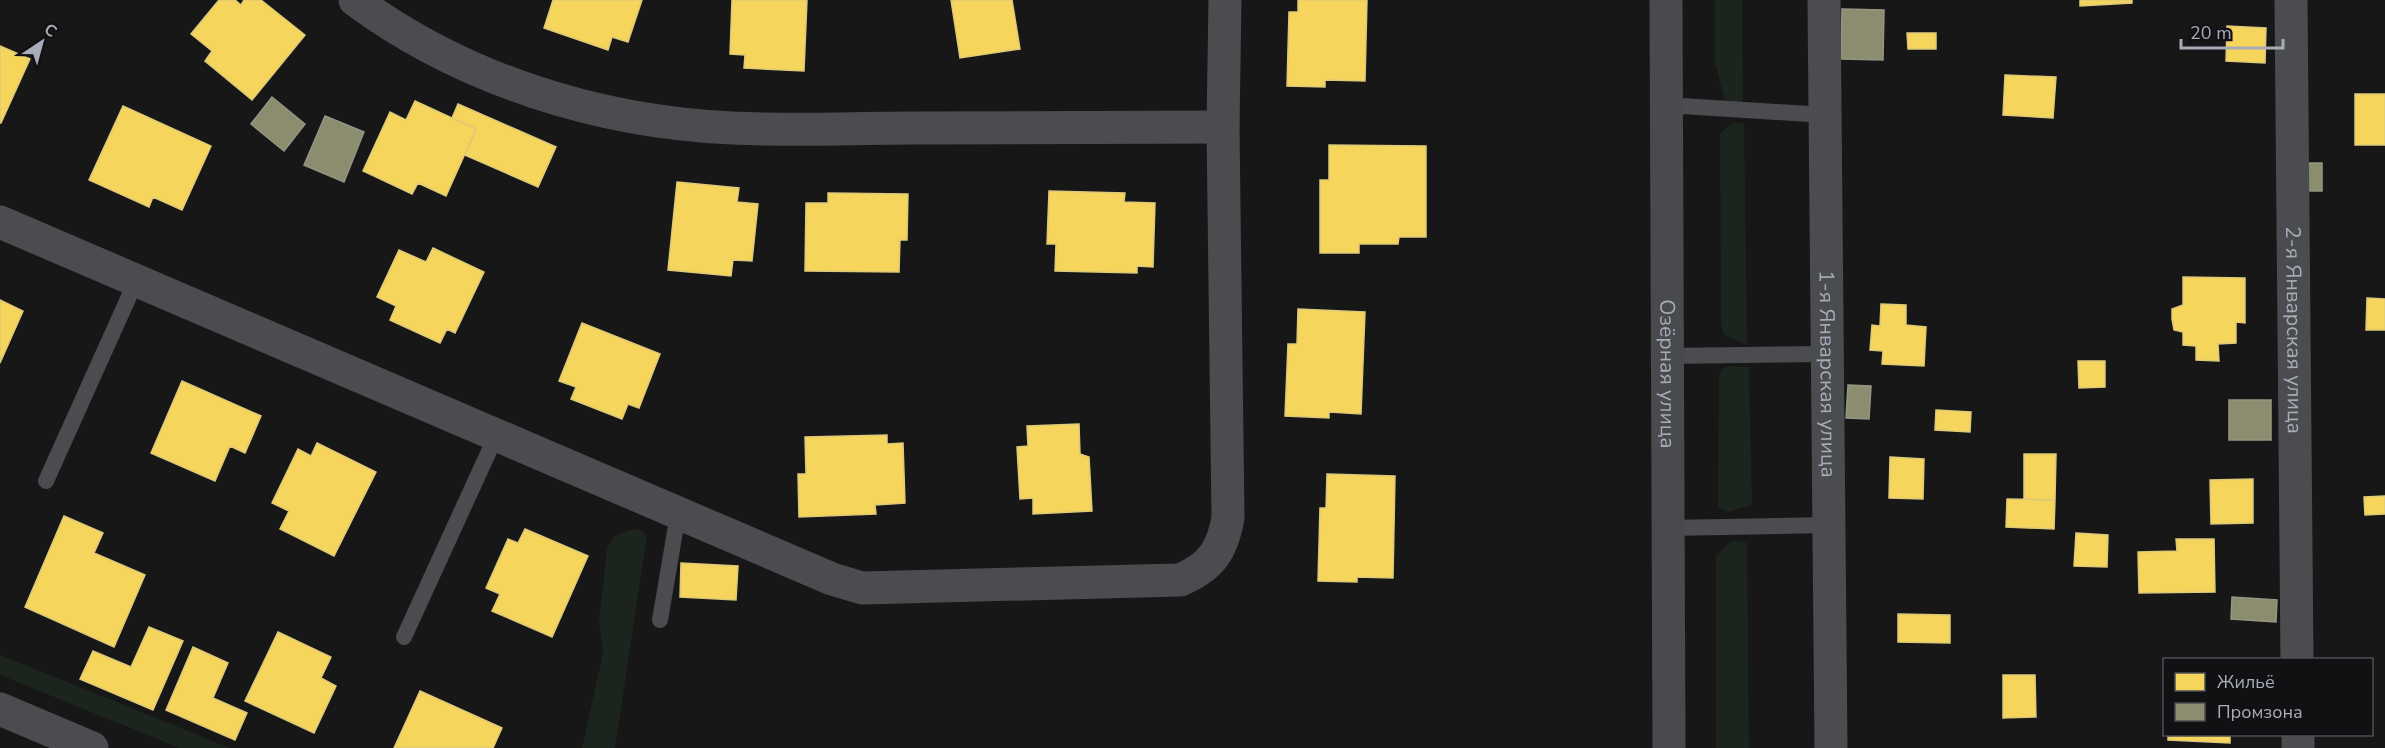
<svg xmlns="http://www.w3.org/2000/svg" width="2385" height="748" viewBox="0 0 2385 748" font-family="'Nunito Sans',sans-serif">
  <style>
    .green { fill: #1c241e }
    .homes { fill: #f6d55c; stroke: #dec978; stroke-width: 1.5 }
    .industry { fill: #8c8c6e; stroke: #949684; stroke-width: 1.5 }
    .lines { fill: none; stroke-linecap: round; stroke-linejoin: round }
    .service { stroke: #4b4c50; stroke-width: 16 }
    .minor { stroke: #4b4c50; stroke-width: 33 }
    .tertiary { stroke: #4b4c50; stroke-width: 33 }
    .secondary { stroke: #494a4e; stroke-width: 33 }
    .labels { text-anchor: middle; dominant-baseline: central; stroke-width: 6; stroke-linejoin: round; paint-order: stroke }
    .street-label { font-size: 21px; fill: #a7acb8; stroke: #111113 }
  </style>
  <rect width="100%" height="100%" fill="#171717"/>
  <path class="green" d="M 1715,0 L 1742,0 L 1743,104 L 1725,100 L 1715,63 Z
    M 1734,122 L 1744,124 L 1747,345 L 1724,335 L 1721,325 L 1720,133 Z
    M 1728,366 L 1749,367 L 1752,505 L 1728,512 L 1718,507 L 1719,376 L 1722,370 Z
    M 633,529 L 640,530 L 647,535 L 615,748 L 582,748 L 603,653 L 599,621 L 607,549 L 613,537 Z
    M 1733,540 L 1747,543 L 1749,748 L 1716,748 L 1716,556 Z
    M 0,655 L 230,748 L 180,748 L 0,675 Z"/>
  <path class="homes" d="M 219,0 L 235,0 L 241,5 L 244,0 L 261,0 L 305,35 L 252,100 L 205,61 L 212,51 L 191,34 Z
    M 553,0 L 642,0 L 628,42 L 612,37 L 608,50 L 544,28 Z
    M 732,0 L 807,0 L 804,71 L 744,68 L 745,55 L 730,54 Z
    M 951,0 L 1012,0 L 1020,49 L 960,58 Z
    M 1298,0 L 1367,0 L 1365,81 L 1325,80 L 1325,87 L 1287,86 L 1289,12 L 1298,12 Z
    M 2080,0 L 2132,0 L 2132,3 L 2080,6 Z
    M 2227,26 L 2266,28 L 2265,63 L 2226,61 Z
    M 1907,33 L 1936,33 L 1936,49 L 1908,49 Z
    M 0,46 L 30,59 L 1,123 L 0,123 Z
    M 2005,75 L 2056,77 L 2053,118 L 2003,115 Z
    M 2355,94 L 2385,94 L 2385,145 L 2355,145 Z
    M 415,101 L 476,129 L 446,196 L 418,183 L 412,194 L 363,171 L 390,112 L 406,120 Z
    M 458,104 L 556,147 L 538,187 L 465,155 L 476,129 L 452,118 Z
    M 123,106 L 211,146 L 182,210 L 153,197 L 149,207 L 89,180 Z
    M 1329,145 L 1426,146 L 1426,237 L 1399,237 L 1398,244 L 1359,244 L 1359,253 L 1320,253 L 1320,180 L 1329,180 Z
    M 677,182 L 739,188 L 737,202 L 758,204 L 752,261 L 733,260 L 731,276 L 668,270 Z
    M 1049,191 L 1125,193 L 1124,202 L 1155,203 L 1153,267 L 1137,266 L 1137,273 L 1055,271 L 1056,244 L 1047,244 Z
    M 828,193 L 908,194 L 907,240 L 900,240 L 899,272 L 805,271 L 806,203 L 828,203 Z
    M 433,248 L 484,272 L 455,333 L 447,329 L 440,343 L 390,320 L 396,306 L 377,297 L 399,250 L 426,262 Z
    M 2183,277 L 2245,278 L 2245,323 L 2236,322 L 2236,343 L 2218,344 L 2219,361 L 2196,360 L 2196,346 L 2183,345 L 2183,332 L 2174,330 L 2172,319 L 2172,309 L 2183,305 Z
    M 2367,298 L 2385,299 L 2385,330 L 2366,330 Z
    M 0,300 L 23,311 L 0,363 Z
    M 1881,304 L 1906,305 L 1906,325 L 1926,327 L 1924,366 L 1882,364 L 1883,351 L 1870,350 L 1872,325 L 1880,326 Z
    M 1298,309 L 1365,312 L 1361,414 L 1329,412 L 1329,418 L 1285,416 L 1288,344 L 1297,344 Z
    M 582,323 L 660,354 L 639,408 L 628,404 L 622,419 L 571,399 L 576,387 L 559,381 Z
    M 2078,361 L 2105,361 L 2105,387 L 2079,388 Z
    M 182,381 L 261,416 L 245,453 L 230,446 L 215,481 L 151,453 Z
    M 1936,410 L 1971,412 L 1970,432 L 1935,430 Z
    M 1079,424 L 1080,454 L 1089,457 L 1092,511 L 1033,514 L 1033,498 L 1020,499 L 1017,447 L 1028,446 L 1027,426 Z
    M 887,435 L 887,444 L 903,443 L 905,503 L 875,505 L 876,514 L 799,517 L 798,474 L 806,474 L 805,437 Z
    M 317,443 L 376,472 L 334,556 L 280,529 L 289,511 L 272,503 L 298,449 L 311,456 Z
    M 2024,454 L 2056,454 L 2055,500 L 2024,499 Z
    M 1890,457 L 1924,459 L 1923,499 L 1889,498 Z
    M 1327,474 L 1395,476 L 1393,578 L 1357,577 L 1357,582 L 1318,581 L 1320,508 L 1326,508 Z
    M 2253,479 L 2253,523 L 2211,524 L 2210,480 Z
    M 2385,496 L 2385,514 L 2365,515 L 2364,497 Z
    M 2007,499 L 2055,500 L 2054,529 L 2006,527 Z
    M 64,516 L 103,533 L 94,553 L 145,575 L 114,647 L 25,607 Z
    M 525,529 L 588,556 L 552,637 L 492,611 L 500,594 L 486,588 L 508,539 L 518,543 Z
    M 2076,533 L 2108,535 L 2107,567 L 2074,566 Z
    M 2176,539 L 2214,539 L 2215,592 L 2139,593 L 2138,552 L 2177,551 Z
    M 681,563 L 738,566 L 736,600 L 680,597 Z
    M 1898,614 L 1950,615 L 1950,643 L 1898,642 Z
    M 149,627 L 183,641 L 153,710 L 80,679 L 93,651 L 131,667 Z
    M 278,632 L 331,657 L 321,678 L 336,686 L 314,733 L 245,701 Z
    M 193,647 L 228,663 L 213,698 L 247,713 L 235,740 L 166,710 Z
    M 2003,675 L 2035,675 L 2036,717 L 2003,718 Z
    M 420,691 L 502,728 L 493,748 L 394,748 Z
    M 2168,734 L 2230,734 L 2230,743 L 2168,740 Z"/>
  <path class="industry" d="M 1842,9 L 1884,10 L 1883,60 L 1841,59 Z
    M 272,97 L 305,124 L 284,151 L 251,124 Z
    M 325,116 L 364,132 L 344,182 L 304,165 Z
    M 2302,163 L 2322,163 L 2322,191 L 2303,191 Z
    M 1848,385 L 1871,386 L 1869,419 L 1846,418 Z
    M 2229,400 L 2271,400 L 2271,440 L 2229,440 Z
    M 2232,597 L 2277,600 L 2276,622 L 2231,619 Z"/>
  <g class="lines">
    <path class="service" d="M 1666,105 L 1825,115
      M 1667,356 L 1826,354
      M 46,481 L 136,281
      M 1667,528 L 1828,525
      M 660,620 L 678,514
      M 404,637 L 496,436"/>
    <g class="minor">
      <path d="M 355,0 C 463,80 599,122 732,128 C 793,131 854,128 914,128 C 1017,128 1120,128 1223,127"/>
      <path id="s1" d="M 1824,0 L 1831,748"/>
      <path id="s2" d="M 2291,0 L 2297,660"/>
      <path d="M 0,222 L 832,579 L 862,588 L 1180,580 C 1211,567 1222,551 1228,518 L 1223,127 L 1225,0"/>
      <path d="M 2298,734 L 2298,748"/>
    </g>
    <path class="tertiary" d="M 0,709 L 92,748"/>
    <path class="secondary" id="s3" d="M 1666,0 L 1669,748"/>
  </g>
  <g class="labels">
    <g class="street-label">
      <text stroke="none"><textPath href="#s2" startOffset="330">2-я Январская улица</textPath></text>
      <text stroke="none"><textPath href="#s3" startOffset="374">Озёрная улица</textPath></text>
      <text stroke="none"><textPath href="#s1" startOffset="374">1-я Январская улица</textPath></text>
    </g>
  </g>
  <rect x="2163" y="658" width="210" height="78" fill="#111113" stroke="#4d4f55" stroke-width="1.5"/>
  <rect x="2175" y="673" width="30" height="18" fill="#f6d55c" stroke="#4d4f55" stroke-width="1.5"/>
  <text x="2217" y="688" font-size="18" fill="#a7acb8">Жильё</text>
  <rect x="2175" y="703" width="30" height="18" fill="#8c8c6e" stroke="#4d4f55" stroke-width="1.5"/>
  <text x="2217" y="718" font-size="18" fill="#a7acb8">Промзона</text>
  <g transform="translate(42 42) rotate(36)" stroke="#111113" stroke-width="4.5" paint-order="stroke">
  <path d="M0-4.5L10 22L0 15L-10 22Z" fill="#a7acb8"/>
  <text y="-9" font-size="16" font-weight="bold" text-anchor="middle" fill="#a7acb8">С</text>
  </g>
  <path d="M2181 39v9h102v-9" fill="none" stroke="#a7acb8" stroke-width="3"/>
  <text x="2190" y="39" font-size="18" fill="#a7acb8" stroke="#111113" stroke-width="4.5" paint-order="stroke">20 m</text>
</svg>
